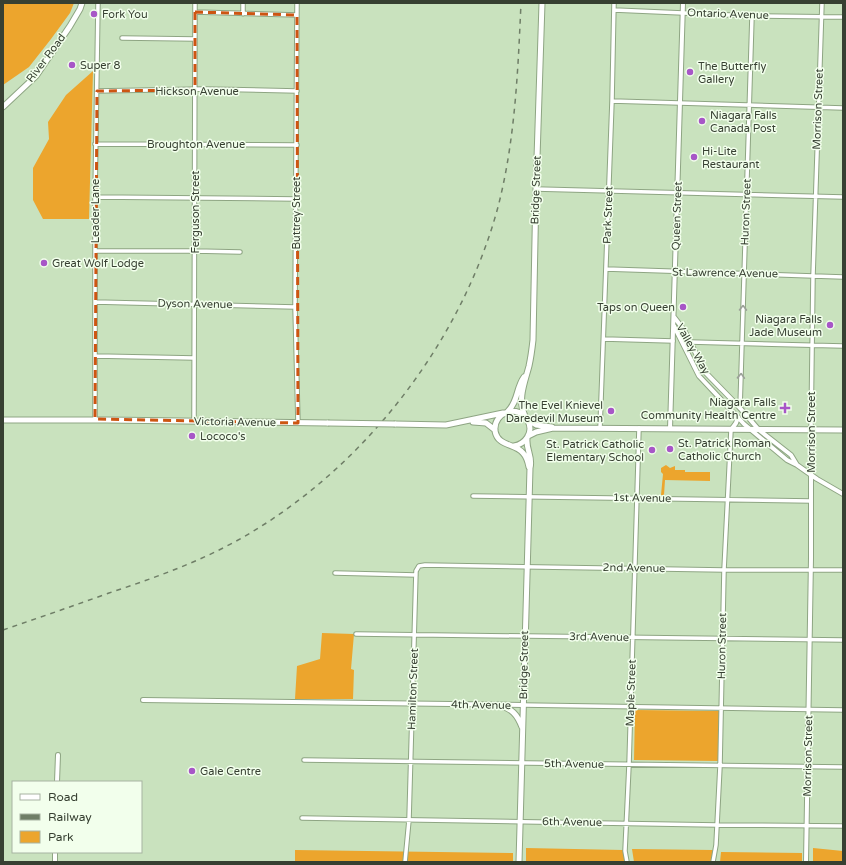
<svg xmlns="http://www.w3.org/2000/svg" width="846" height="865" viewBox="0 0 846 865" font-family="'Varela Round',sans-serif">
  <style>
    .green { fill: #eca52d }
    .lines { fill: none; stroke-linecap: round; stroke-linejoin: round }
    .minor-casing { stroke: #8ea583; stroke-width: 5.5 }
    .tertiary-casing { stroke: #8ea583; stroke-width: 6 }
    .secondary-casing { stroke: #8ea583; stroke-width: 7 }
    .minor { stroke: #fff; stroke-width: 3.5 }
    .tertiary { stroke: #fff; stroke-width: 4 }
    .secondary { stroke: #fff; stroke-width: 5 }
    .rail { stroke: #6f7e67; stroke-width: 1.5; stroke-dasharray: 5 5; stroke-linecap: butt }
    .secondary-bridge-casing { stroke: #8ea583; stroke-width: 7; stroke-linecap: butt }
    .secondary-bridge { stroke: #fff; stroke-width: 5 }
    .oneway { stroke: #9ba098 }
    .marked { fill: none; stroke: #cd5512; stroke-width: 3; stroke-dasharray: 8 5; stroke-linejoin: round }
    .poi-dot { fill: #a756c7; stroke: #f2ffec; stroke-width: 1.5 }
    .labels { text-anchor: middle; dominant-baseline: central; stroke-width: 3; stroke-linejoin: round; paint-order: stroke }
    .poi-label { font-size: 11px; fill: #374032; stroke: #f2ffec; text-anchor: start }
    .street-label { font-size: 11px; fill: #374032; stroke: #f2ffec }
  </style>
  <rect width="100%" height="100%" fill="#c9e2be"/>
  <path class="green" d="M 3,3 L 74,3 L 70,13 L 51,39 L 29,67 L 3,85 Z
    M 93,71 L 89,219 L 43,219 L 33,200 L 33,168 L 49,139 L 48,122 L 66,95 Z
    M 666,465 L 670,468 L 675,466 L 675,470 L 685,470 L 685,472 L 710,472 L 710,481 L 665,480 L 664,495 L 661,495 L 663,474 L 661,472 L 661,468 Z
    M 322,633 L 354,634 L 351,669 L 354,670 L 353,699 L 295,699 L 297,666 L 320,659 Z
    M 635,710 L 719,711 L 718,761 L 634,760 Z
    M 526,848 L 623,850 L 625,862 L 526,862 Z
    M 813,848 L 843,851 L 843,862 L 813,862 Z
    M 632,849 L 713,850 L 711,862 L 634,862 Z
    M 295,850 L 513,853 L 513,862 L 295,862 Z
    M 721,852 L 802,853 L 802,862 L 720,862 Z"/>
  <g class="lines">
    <defs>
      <path id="minor" d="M 297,3 L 295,307 L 298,423
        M 614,10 L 752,16 L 843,17
        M 195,12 L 297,15
        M 243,14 L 243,3
        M 122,38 L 195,39
        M 97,91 L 204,89 L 297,91
        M 612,101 L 843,108
        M 95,144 L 297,145
        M 536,189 L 843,197
        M 95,197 L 296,199
        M 95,251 L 195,251 L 240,252
        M 606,269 L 843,277
        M 95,302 L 295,307
        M 604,339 L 673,341
        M 690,342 L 843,346
        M 96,356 L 194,358
        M 740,408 L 752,16
        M 95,419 L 95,197 L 98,3
        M 194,421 L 195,3
        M 600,428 L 612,101 L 614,3
        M 811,430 L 813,276 L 822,3
        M 473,496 L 811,501
        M 335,573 L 416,575
        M 356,634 L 843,640
        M 523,705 L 843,710
        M 304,760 L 843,767
        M 302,818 L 717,825 L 843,826
        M 405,862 L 409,820 L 416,571 L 419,566 L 425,565 L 724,570 L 843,570
        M 627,862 L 625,851 L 629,765 L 639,428
        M 713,862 L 716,845 L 720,766 L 724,570 L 731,430"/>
      <path id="tertiary" d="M 674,317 L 684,330 L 706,373 L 740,408 L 759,430 L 791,455 L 797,465
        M 674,326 L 699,376 L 744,424 L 787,460 L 797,465 L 817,479 L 843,494
        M 670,429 L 683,3
        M 731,430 L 736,423 L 738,417
        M 143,700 L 523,705
        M 57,782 L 58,755
        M 55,862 L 55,852
        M 806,862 L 811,558 L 811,430"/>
      <path id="secondary" d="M 3,107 L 36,76 L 70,26 L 80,9 L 82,3
        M 508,411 C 518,402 516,388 524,377
        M 525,416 C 517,399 525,382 529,366 C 531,357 532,349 533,340 L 536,189 L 542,3
        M 3,420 L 107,420 L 328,423
        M 528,420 L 536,425 L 552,427
        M 473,422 L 486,423 L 495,430
        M 395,424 L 446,425 L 503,413
        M 528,436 L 536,432 L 553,428 L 843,430
        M 514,446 C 525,444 534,433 528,421 C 519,403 493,412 495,431 C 498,447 515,443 523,453 C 527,457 528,462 529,467
        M 499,705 C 512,709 517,714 522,727
        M 519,862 L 530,468 C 533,457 526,450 527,439"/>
    </defs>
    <use href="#minor" class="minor-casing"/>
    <use href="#tertiary" class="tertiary-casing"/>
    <use href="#secondary" class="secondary-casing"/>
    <use href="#minor" class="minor"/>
    <use href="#tertiary" class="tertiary"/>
    <use href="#secondary" class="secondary"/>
    <path class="rail" d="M 3,630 C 38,618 73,606 109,593 C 148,580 188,566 225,547 C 355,480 460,348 498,207 C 515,141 518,71 521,3"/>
    <defs>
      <path id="secondary-bridge" d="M 328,423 L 395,424"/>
    </defs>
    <use href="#secondary-bridge" class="secondary-bridge-casing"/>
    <use href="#secondary-bridge" class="secondary-bridge"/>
  </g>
  <defs><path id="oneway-chevron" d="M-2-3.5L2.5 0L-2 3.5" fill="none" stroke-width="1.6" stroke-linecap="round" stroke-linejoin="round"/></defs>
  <g class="oneway">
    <use href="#oneway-chevron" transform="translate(743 308) rotate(-89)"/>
    <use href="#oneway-chevron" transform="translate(741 376) rotate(-88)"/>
  </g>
  <path class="marked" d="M 195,12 L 297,15 L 298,423 L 95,419 L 97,91 L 195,90 Z"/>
  <g class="poi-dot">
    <circle cx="94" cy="14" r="4"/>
    <circle cx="72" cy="65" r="4"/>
    <circle cx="690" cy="72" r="4"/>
    <circle cx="702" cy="121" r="4"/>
    <circle cx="694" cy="157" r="4"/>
    <circle cx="44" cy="263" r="4"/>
    <circle cx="683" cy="307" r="4"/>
    <circle cx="830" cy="325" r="4"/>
    <path d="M783 402h4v4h4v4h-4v4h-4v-4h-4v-4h4z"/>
    <circle cx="611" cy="411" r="4"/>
    <circle cx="192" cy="436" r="4"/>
    <circle cx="670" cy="449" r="4"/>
    <circle cx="652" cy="450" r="4"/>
    <circle cx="192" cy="771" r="4"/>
  </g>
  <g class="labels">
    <g class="poi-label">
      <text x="102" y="14">Fork You</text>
      <text x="80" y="65">Super 8</text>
      <text x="698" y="66">The Butterfly<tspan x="698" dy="13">Gallery</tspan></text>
      <text x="710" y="115">Niagara Falls<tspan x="710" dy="13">Canada Post</tspan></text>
      <text x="702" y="151">Hi-Lite<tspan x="702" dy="13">Restaurant</tspan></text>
      <text x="52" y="263">Great Wolf Lodge</text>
      <text x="675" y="307" text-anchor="end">Taps on Queen</text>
      <text x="822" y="319" text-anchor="end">Niagara Falls<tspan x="822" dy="13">Jade Museum</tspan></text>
      <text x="776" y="402" text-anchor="end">Niagara Falls<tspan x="776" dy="13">Community Health Centre</tspan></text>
      <text x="603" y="405" text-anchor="end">The Evel Knievel<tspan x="603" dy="13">Daredevil Museum</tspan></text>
      <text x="200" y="436">Lococo's</text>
      <text x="678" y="443">St. Patrick Roman<tspan x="678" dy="13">Catholic Church</tspan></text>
      <text x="644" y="444" text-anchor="end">St. Patrick Catholic<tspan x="644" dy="13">Elementary School</tspan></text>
      <text x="200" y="771">Gale Centre</text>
    </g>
    <g class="street-label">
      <text transform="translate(728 14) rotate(2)">Ontario Avenue</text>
      <text transform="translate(46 58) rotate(-53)">River Road</text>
      <text x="197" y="91">Hickson Avenue</text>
      <text transform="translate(818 109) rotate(-88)">Morrison Street</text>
      <text x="196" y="144">Broughton Avenue</text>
      <text transform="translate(536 190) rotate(-88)">Bridge Street</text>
      <text transform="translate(95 211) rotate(-90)">Leader Lane</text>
      <text transform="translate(195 212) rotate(-90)">Ferguson Street</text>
      <text transform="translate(746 212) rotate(-88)">Huron Street</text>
      <text transform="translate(296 213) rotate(-90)">Buttrey Street</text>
      <text transform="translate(608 215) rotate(-88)">Park Street</text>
      <text transform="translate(677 216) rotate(-88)">Queen Street</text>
      <text transform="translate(725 273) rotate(1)">St Lawrence Avenue</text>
      <text transform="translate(195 304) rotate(1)">Dyson Avenue</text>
      <text transform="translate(693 349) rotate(60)">Valley Way</text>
      <text transform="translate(235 422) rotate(1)">Victoria Avenue</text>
      <text transform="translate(811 432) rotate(-90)">Morrison Street</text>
      <text transform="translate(642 498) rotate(1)">1st Avenue</text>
      <text transform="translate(634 568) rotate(1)">2nd Avenue</text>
      <text transform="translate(599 637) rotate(1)">3rd Avenue</text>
      <text transform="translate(722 646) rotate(-89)">Huron Street</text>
      <text transform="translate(524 665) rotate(-89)">Bridge Street</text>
      <text transform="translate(413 689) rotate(-88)">Hamilton Street</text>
      <text transform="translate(631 693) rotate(-88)">Maple Street</text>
      <text transform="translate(481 705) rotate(1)">4th Avenue</text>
      <text transform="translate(808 756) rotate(-89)">Morrison Street</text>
      <text transform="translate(574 764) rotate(1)">5th Avenue</text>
      <text transform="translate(572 822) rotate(1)">6th Avenue</text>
    </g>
  </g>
  <rect width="846" height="865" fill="none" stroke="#374032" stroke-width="8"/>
  <rect x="12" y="781" width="130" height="72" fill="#f2ffec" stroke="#a7b3a2"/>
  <rect x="20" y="794" width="20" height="6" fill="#ffffff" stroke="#a7b3a2"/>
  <text x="48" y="801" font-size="12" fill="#374032">Road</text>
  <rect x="20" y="814" width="20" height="6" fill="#6f7e67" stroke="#a7b3a2"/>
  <text x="48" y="821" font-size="12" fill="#374032">Railway</text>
  <rect x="20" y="831" width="20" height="12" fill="#eca52d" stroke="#a7b3a2"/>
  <text x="48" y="841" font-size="12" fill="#374032">Park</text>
</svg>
